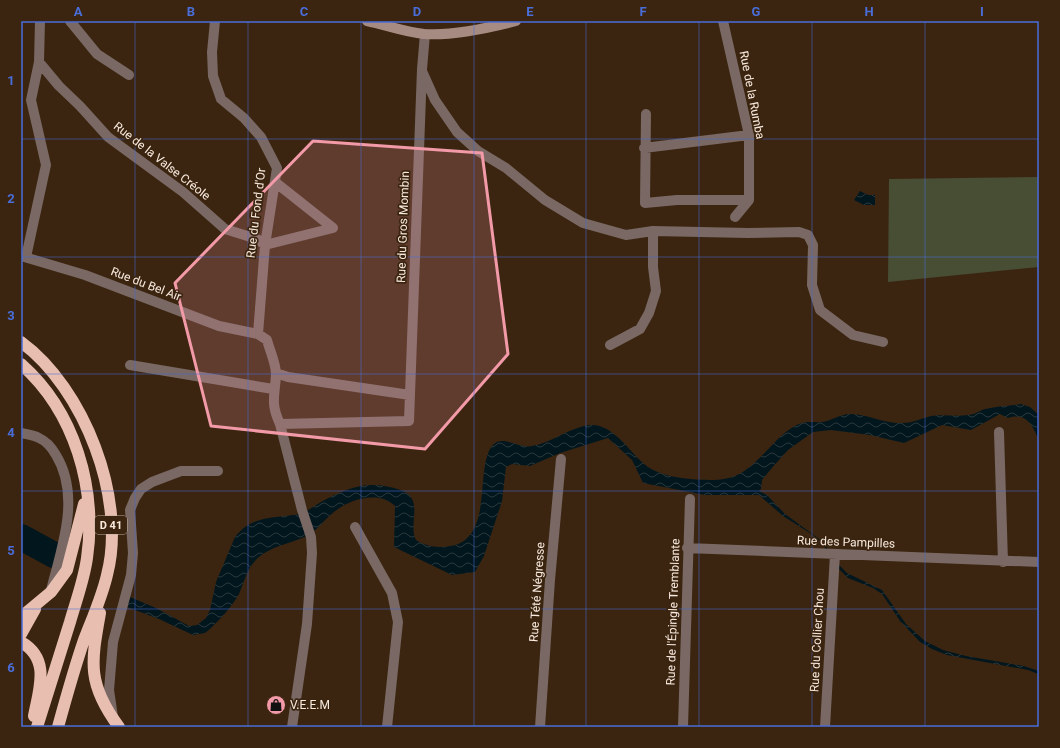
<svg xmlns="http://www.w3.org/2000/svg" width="1060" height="748" viewBox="0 0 1060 748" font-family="Roboto,sans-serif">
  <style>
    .grass { fill: #474e34 }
    .water { fill: url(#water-waves) }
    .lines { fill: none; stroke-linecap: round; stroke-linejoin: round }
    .river { stroke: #02161d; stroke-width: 26 }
    .street { stroke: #796863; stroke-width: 10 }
    .secondary { stroke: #a68b82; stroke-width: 10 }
    .highway { stroke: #e8beb1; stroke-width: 12 }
    .marked { fill: #f39aa8; fill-opacity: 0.2; stroke: #f39aa8; stroke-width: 3; stroke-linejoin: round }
    .grid { fill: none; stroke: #496dd9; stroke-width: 1; stroke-opacity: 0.55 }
    .labels { text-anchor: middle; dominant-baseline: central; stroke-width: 3.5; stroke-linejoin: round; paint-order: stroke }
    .shield { fill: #3b2510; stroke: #c0afa0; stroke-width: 1 }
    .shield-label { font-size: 11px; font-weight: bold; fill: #f9eade }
    .street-label { font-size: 12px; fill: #f9eade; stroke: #3b2510 }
    .poi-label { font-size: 12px; fill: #f9eade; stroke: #3b2510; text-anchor: start }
    .neatline { fill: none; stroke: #496dd9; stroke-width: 1.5 }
    .grid-label { font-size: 13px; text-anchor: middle; font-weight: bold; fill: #496dd9 }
  </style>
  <defs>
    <pattern id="water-waves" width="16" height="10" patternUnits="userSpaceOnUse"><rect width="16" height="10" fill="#02161d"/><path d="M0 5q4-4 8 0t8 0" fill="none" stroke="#28383d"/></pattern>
  </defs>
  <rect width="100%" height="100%" fill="#3b2510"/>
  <path class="grass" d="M 1039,177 L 1039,267 L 888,282 L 889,179 Z"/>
  <path class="water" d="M 860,191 L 868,195 L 875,195 L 875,205 L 864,205 L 854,200 Z
    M 1021,404 L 1030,407 L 1039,415 L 1039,441 C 1033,425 1026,412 1008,418 L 1000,414 L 971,430 L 942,425 L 904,443 L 870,435 L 831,430 L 813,432 L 788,450 L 771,469 L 762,480 L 761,489 L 759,491 L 767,495 L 785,514 L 822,541 L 840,566 L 847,573 L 882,590 L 906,624 L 925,641 L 943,650 L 966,656 L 1024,666 L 1039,671 L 1038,674 L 1028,670 L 947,655 L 932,649 L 920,642 L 900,621 L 882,594 L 873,588 L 848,578 L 838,568 L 826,549 L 813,535 L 783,516 L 759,495 L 705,495 L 643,483 L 632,460 L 608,438 L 560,453 L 530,466 L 512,464 L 506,467 L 502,501 L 484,556 L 475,572 L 452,575 L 394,547 L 395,506 C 380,490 349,499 334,512 C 325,519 318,529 309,535 C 291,544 268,546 255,561 C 246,571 244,583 239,594 C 234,604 215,626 205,633 L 193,635 L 159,619 L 127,607 L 130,597 L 156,608 L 189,626 L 197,625 L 206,618 L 210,610 L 216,582 L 235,537 C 253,514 275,519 299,514 C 307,512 314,506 321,502 C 345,489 366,480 394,488 C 397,489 402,490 405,492 C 423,502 408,525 416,540 C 427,547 437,548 451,546 C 496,538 473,463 494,444 C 503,435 520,449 532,446 C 550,443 566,430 584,426 C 613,419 628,453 648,467 C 660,475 677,478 691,479 C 738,483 744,474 776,441 C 783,434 792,426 802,423 C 808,421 815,423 821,422 C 832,421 841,413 852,414 C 870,415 885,424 903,423 C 913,423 922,418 931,416 C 944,414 956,417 968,415 C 974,415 979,411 985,409 C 997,406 1009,406 1021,404 Z
    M 21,528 C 32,532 41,534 48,544 L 44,560 L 21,545 Z"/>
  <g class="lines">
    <path class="river" d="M 21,537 L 54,555"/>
    <path class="street" d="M 70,21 L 97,54 L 129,75
      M 215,21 L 212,52 L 213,76 L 221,99 L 244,118 L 261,137 L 277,168 L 265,245 L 258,334
      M 723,21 L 749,135 L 749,200 L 735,217
      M 39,62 L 59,86 L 80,106 L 108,137 L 183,192 L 225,229 L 257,239 L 265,245 L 333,228 L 275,182
      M 422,71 L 435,100 L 457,132 L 478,151 L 506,168 L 545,200 L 583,223 L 626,235 L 653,231 L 748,233 L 799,232 L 808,235 L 813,245 L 812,285 L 820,310 L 853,335 L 883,342
      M 646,114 L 645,203 L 677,200 L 749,200
      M 644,148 L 749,135
      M 21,256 L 85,275 L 219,326 L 258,334 L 267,340 C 270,351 276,364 276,374 C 275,396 270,403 280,424 L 409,421 L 422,69 L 425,34
      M 26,257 L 46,165 L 31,100 L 39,62 L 40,21
      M 610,345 L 640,329 L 649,313 L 656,291 L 653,267 L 653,231
      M 130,365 L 273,389
      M 276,373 L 288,377 L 410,395
      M 280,424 L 302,510 L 311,537 L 312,553 L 307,624 L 292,727
      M 999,432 L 1003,562
      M 21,433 C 27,434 34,435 39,438 C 46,441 52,448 56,455 C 81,496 62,547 51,590
      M 355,527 L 392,593 L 398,622 L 387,727
      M 687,548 L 1039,562
      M 113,717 L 109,690 L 113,642 L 131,575 L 133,553 L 130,510 L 135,498 L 141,489 L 152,482 L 181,471 L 218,471
      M 540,727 L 550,580 L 561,459
      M 683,727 L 690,499
      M 825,727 L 835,554"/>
    <path class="secondary" d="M 367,21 C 386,25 405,32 424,34 C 453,36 489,28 516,21"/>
    <path class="highway" d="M 21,342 C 84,388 127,499 107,575 C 102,597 92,619 84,640 C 74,669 66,698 58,727
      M 21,364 C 75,412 97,488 87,558 C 84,580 76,601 70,622 C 59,657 48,692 37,727
      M 100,613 C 91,663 87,684 119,727
      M 21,617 L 51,592 L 67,570 L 84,504
      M 21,634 L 35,609
      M 21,642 C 51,659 39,689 34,716"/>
  </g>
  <path class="marked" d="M 313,141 L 482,153 L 508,354 L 425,449 L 211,426 L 175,283 Z"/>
  <path class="grid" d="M 135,21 L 135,727M 248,21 L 248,727M 361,21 L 361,727M 474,21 L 474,727M 586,21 L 586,727M 699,21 L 699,727M 812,21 L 812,727M 925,21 L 925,727M 21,139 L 1039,139M 21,257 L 1039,257M 21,374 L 1039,374M 21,491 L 1039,491M 21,609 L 1039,609"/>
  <defs>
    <symbol id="shop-disc" viewBox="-11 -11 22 22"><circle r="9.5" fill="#f39aa8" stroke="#3b2510"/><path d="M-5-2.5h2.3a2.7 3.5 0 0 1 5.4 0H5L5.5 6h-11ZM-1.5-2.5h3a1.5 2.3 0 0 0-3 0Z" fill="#111"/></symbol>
  </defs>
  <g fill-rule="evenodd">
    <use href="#shop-disc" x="265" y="694" width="22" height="22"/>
  </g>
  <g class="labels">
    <rect class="shield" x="95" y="516" width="32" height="18" rx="3"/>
    <g class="shield-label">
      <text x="111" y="525">D 41</text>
    </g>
    <g class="street-label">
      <text transform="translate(752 95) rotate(79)">Rue de la Rumba</text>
      <text transform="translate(162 161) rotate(38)">Rue de la Valse Créole</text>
      <text transform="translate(256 213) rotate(-83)">Rue du Fond d'Or</text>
      <text transform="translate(403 227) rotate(-88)">Rue du Gros Mombin</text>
      <text transform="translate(146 284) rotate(21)">Rue du Bel Air</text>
      <text transform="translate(846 542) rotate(2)">Rue des Pampilles</text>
      <text transform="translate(537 592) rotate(-86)">Rue Tété Négresse</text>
      <text transform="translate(673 612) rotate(-88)">Rue de l'Épingle Tremblante</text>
      <text transform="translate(817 640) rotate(-87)">Rue du Collier Chou</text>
    </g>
    <g class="poi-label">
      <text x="290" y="705">V.E.E.M</text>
    </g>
  </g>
  <rect width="1060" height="748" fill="none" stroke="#3b2510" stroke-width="44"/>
  <rect x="22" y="22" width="1016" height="704" class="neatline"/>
  <g class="grid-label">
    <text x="78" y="16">A</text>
    <text x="191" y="16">B</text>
    <text x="304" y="16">C</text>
    <text x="417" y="16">D</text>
    <text x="530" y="16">E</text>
    <text x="643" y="16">F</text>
    <text x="756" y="16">G</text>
    <text x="869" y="16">H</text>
    <text x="982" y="16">I</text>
    <text x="11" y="85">1</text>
    <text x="11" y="203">2</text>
    <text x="11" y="320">3</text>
    <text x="11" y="437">4</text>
    <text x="11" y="555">5</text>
    <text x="11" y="672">6</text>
  </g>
</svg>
